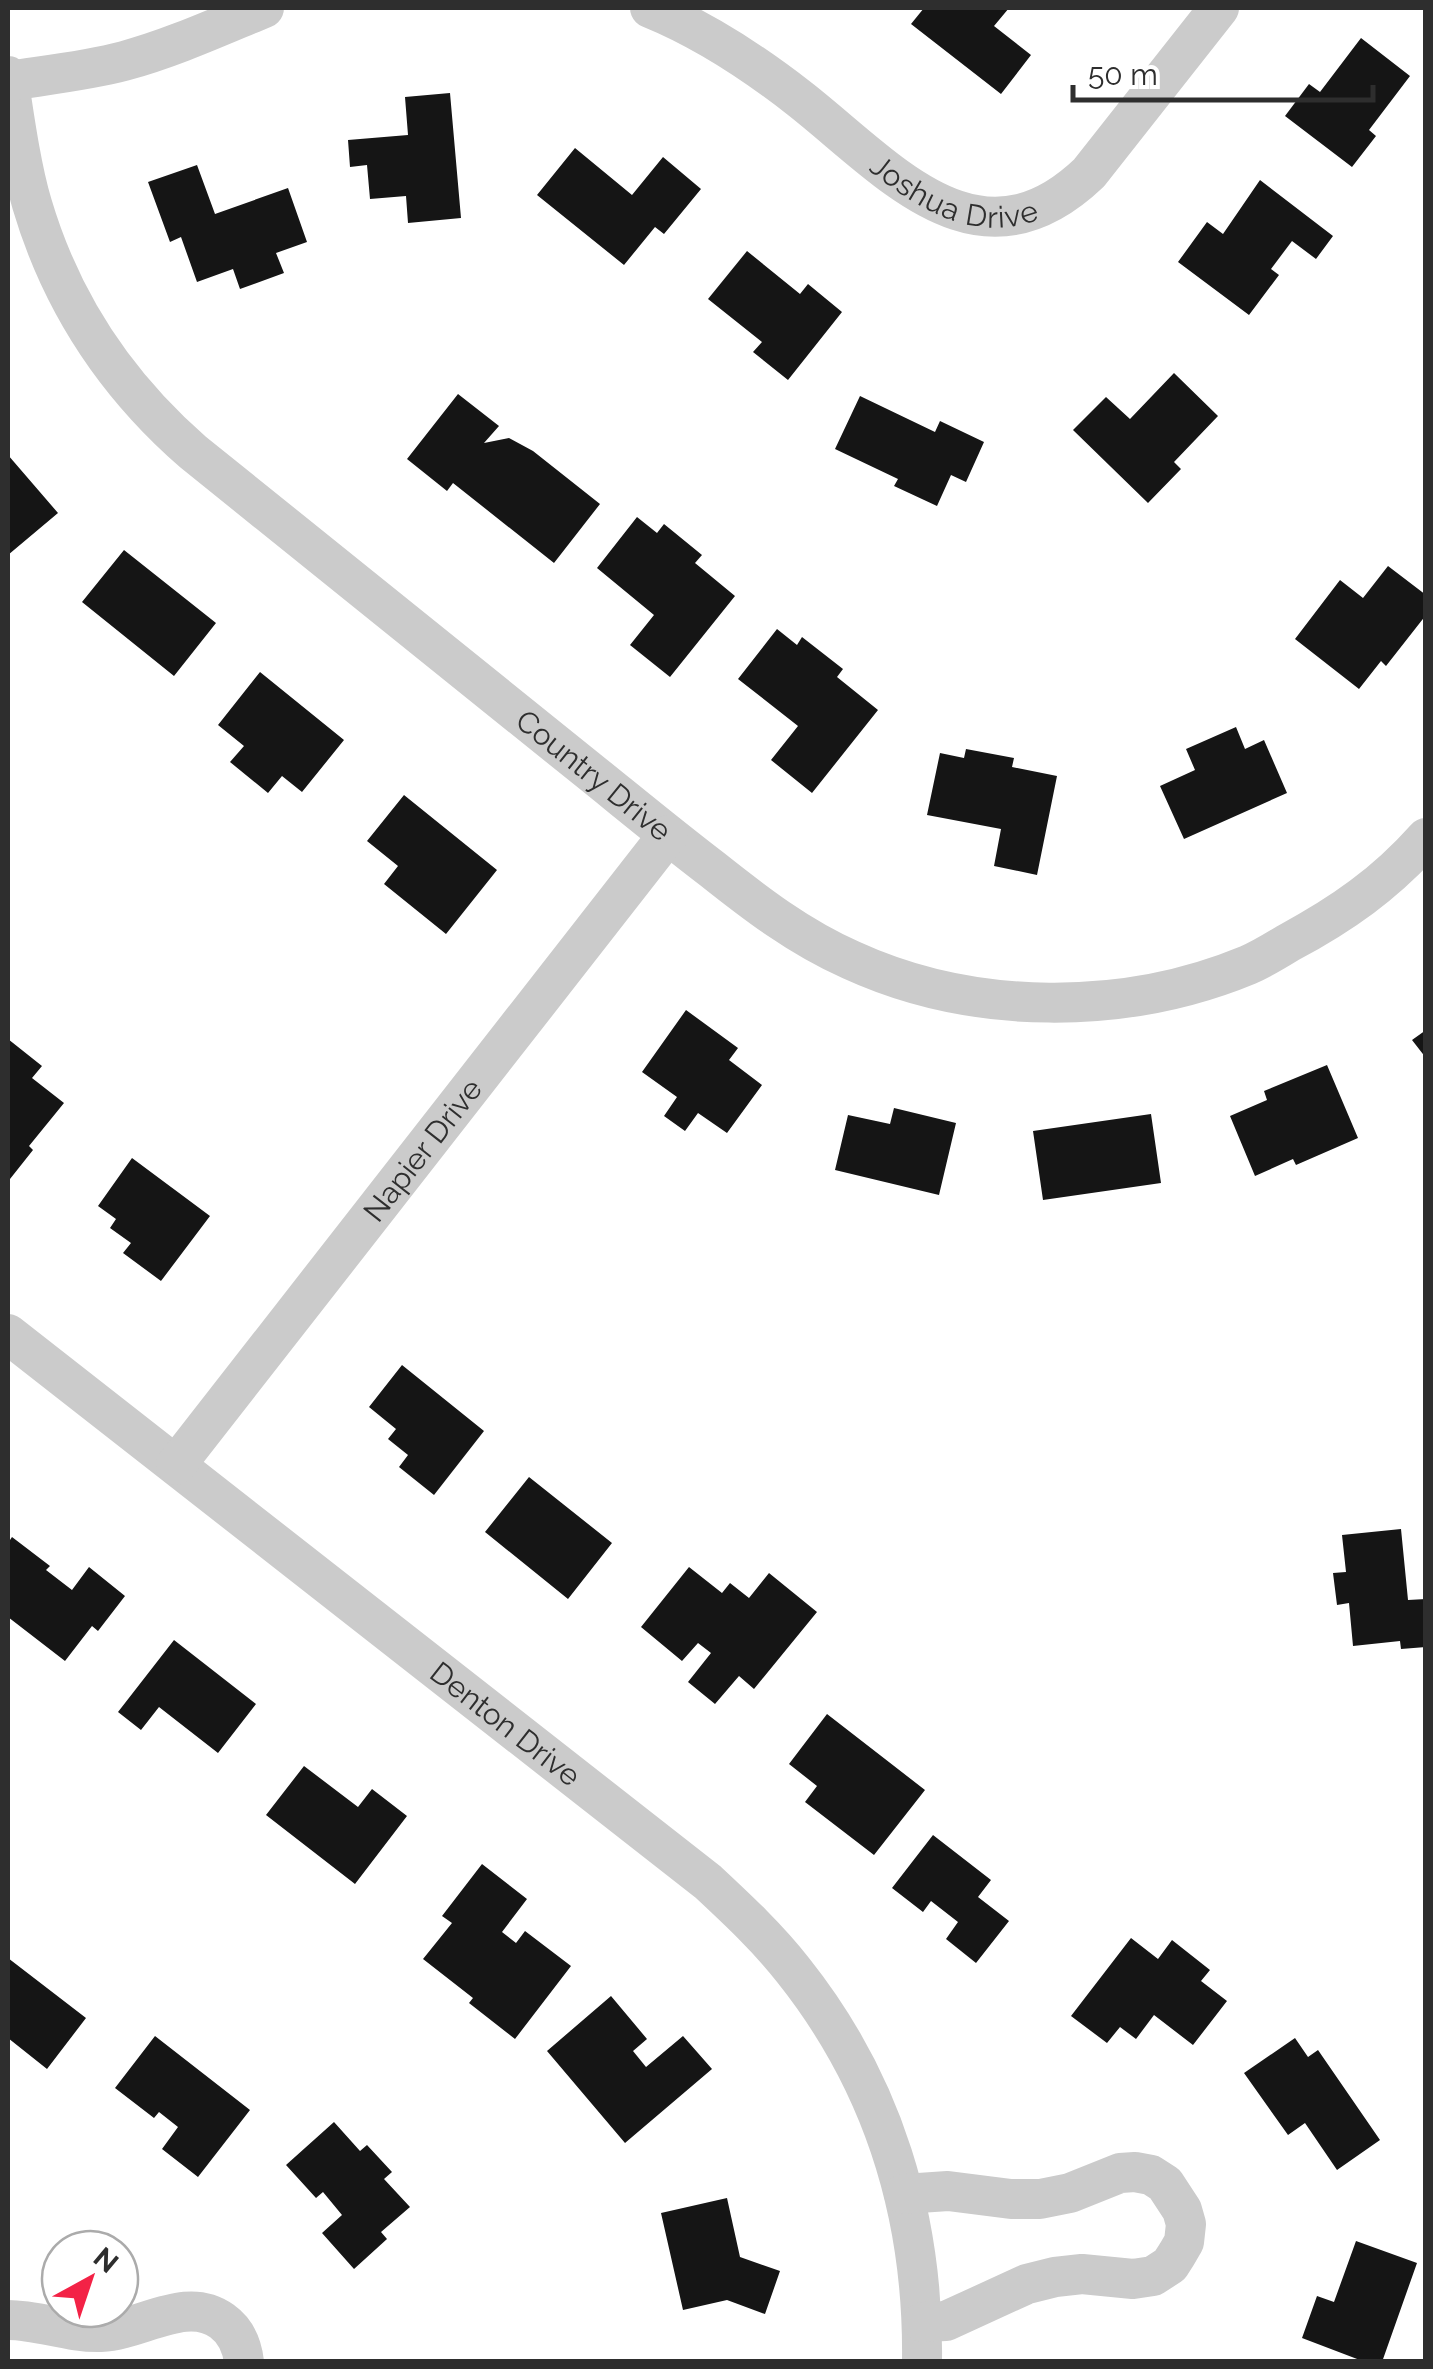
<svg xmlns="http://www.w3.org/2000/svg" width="1433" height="2369" viewBox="0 0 1433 2369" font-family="Raleway,sans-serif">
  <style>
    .building { fill: #151515 }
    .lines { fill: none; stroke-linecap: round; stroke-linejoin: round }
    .minor { stroke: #cbcbcb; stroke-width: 40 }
    .labels { text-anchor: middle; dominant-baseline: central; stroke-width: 10; stroke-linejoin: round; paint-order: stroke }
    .street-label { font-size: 30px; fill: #2e2e2e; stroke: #fff }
  </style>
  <rect width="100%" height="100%" fill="#fff"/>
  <path class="building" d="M 924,8 L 1009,8 L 994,26 L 1031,55 L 1001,94 L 911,24 Z
    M 1361,38 L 1410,76 L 1369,130 L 1376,136 L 1352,167 L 1285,116 L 1309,84 L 1320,92 Z
    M 450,93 L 461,218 L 408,223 L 406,196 L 370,199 L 367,165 L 350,167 L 348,140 L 408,135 L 405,97 Z
    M 575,148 L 632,195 L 663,157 L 701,189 L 664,234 L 655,227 L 624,265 L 537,195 Z
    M 197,165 L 215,214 L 288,188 L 307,242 L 276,253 L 284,273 L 240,289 L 233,269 L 197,282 L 181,237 L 170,242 L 148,182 Z
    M 1260,180 L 1333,236 L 1316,259 L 1292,241 L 1271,269 L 1279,275 L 1249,315 L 1178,262 L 1207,222 L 1223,234 Z
    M 747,251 L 800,294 L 808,284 L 842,312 L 788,380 L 753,352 L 762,342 L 708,299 Z
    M 1174,373 L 1218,416 L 1174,462 L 1181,469 L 1148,503 L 1073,430 L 1106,397 L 1130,419 Z
    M 458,394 L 499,426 L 484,443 L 509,438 L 533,451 L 600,504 L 554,563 L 453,483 L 447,491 L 407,459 Z
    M 860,396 L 935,432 L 940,421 L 984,442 L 966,482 L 951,475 L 937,506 L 894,486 L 898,479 L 835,449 Z
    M 8,455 L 58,513 L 8,555 Z
    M 637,517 L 657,533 L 664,524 L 702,555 L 695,563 L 735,596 L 670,677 L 630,645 L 654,615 L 597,568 Z
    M 124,550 L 216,623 L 174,676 L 82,602 Z
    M 1388,566 L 1426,595 L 1426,615 L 1386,666 L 1381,661 L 1359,689 L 1295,639 L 1340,580 L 1363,598 Z
    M 777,629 L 797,645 L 802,637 L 843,669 L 837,677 L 878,710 L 812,793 L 771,760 L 798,726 L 738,679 Z
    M 260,672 L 344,740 L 302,792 L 282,776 L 268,793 L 230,762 L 244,746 L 218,725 Z
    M 1236,727 L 1245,749 L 1264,740 L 1287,793 L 1184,839 L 1160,786 L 1195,770 L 1186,749 Z
    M 966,749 L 1014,758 L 1012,767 L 1057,776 L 1037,875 L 994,866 L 1001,829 L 927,815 L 940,753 L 964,758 Z
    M 404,795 L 497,870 L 446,934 L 384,884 L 398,866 L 367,841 Z
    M 686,1010 L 738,1048 L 729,1060 L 762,1085 L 727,1133 L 698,1113 L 685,1131 L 664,1116 L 677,1097 L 642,1072 Z
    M 1426,1030 L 1426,1058 L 1412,1040 Z
    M 8,1039 L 42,1066 L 32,1078 L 64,1103 L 29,1146 L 33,1150 L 10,1179 L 8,1177 Z
    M 1327,1065 L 1358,1138 L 1296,1165 L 1293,1159 L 1255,1176 L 1230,1116 L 1267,1100 L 1264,1091 Z
    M 894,1108 L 956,1123 L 939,1195 L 835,1170 L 848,1115 L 890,1124 Z
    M 1151,1114 L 1161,1183 L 1043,1200 L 1033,1131 Z
    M 132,1158 L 210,1216 L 161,1281 L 123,1253 L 131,1243 L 110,1228 L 116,1219 L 98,1206 Z
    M 402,1365 L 484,1431 L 434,1495 L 399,1467 L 408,1455 L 388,1439 L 396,1429 L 369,1407 Z
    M 529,1477 L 612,1543 L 568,1599 L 485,1532 Z
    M 1401,1529 L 1408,1600 L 1426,1599 L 1426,1647 L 1401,1649 L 1400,1641 L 1353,1646 L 1349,1603 L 1337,1605 L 1333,1573 L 1346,1572 L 1342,1535 Z
    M 12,1537 L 50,1566 L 46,1570 L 72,1590 L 89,1567 L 125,1596 L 98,1631 L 92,1626 L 65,1661 L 8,1617 L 8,1543 Z
    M 689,1567 L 722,1593 L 730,1583 L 749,1598 L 769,1573 L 817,1612 L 754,1689 L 739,1676 L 715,1704 L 688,1682 L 711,1653 L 698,1643 L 682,1661 L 641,1627 Z
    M 174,1640 L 256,1704 L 218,1753 L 159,1707 L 141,1730 L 118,1712 Z
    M 827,1714 L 925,1790 L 874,1855 L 805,1802 L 817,1786 L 789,1764 Z
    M 304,1766 L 358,1807 L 372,1789 L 407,1816 L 355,1884 L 266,1815 Z
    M 933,1835 L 991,1880 L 978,1897 L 1009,1921 L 976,1963 L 946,1939 L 958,1922 L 931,1901 L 923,1912 L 892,1888 Z
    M 482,1864 L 527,1899 L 502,1932 L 516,1943 L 525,1931 L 571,1966 L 515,2039 L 469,2003 L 473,1998 L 423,1959 L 452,1923 L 442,1916 Z
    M 1131,1938 L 1158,1959 L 1172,1940 L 1210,1970 L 1201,1981 L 1227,2001 L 1193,2045 L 1154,2015 L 1136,2039 L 1120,2027 L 1107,2043 L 1071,2016 Z
    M 8,1958 L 86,2018 L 47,2069 L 8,2038 Z
    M 611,1996 L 647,2039 L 633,2051 L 646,2067 L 683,2036 L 712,2069 L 625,2143 L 547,2051 Z
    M 155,2036 L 250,2110 L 198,2177 L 162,2149 L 178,2127 L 159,2112 L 154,2118 L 115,2088 Z
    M 1295,2038 L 1308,2057 L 1318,2050 L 1380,2140 L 1337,2170 L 1305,2123 L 1288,2135 L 1244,2073 Z
    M 334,2122 L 360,2151 L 367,2145 L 392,2172 L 384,2179 L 410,2207 L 381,2232 L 387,2239 L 354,2269 L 322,2233 L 342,2215 L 323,2192 L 316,2198 L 286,2165 Z
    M 727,2198 L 740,2257 L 780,2271 L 765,2314 L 727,2300 L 683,2310 L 661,2213 Z
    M 1356,2241 L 1417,2263 L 1382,2362 L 1365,2362 L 1302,2338 L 1317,2296 L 1334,2302 Z"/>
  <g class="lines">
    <g class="minor">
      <path id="s1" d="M 650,8 C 704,30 754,63 800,99 C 888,168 978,279 1089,173 L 1219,8"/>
      <path id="s2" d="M 8,76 C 14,116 21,167 32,204 C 61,302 116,385 193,452 C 324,558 456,664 588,770 C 629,803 670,837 712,869 C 756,904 799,937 851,960 C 973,1016 1125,1016 1248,965 C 1262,959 1275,951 1288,943 C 1342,914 1385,884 1426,838"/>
      <path d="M 8,81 C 47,75 86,71 124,61 C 172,48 218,27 264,8"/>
      <path id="s3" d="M 8,1334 L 708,1882 C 738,1910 768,1938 793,1970 C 884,2084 924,2218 922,2362"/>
      <path id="s4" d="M 176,1465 L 668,835"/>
      <path d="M 904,2194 L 948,2191 L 1011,2199 L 1040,2199 L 1070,2193 L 1120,2173 L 1135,2172 L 1151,2175 L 1165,2184 L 1182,2210 L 1186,2224 L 1184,2242 L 1177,2254 L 1170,2265 L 1153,2276 L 1133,2279 L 1082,2274 L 1055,2277 L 1027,2284 L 946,2321 L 923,2322"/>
      <path d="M 8,2320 C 39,2320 69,2333 101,2332 C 142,2330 186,2295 222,2321 C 236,2331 242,2345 244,2362"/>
    </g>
  </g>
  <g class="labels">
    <g class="street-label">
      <text stroke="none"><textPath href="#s1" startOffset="362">Joshua Drive</textPath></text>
      <text stroke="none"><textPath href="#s2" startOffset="945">Country Drive</textPath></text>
      <text stroke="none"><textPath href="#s4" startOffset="400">Napier Drive</textPath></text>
      <text stroke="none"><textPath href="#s3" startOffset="632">Denton Drive</textPath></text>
    </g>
  </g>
  <rect width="1433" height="2369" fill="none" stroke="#2e2e2e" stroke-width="20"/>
  <g transform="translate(90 2279) rotate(40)"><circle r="48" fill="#ffffff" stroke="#ababab" stroke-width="2.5"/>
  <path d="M0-8L18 38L0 25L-18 38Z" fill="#f32246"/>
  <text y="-15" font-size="28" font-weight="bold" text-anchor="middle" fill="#2e2e2e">N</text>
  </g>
  <path d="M1073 85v15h300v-15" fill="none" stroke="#2e2e2e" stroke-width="5"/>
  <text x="1088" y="85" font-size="30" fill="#2e2e2e" stroke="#ffffff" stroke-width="8" paint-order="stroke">50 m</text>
</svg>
